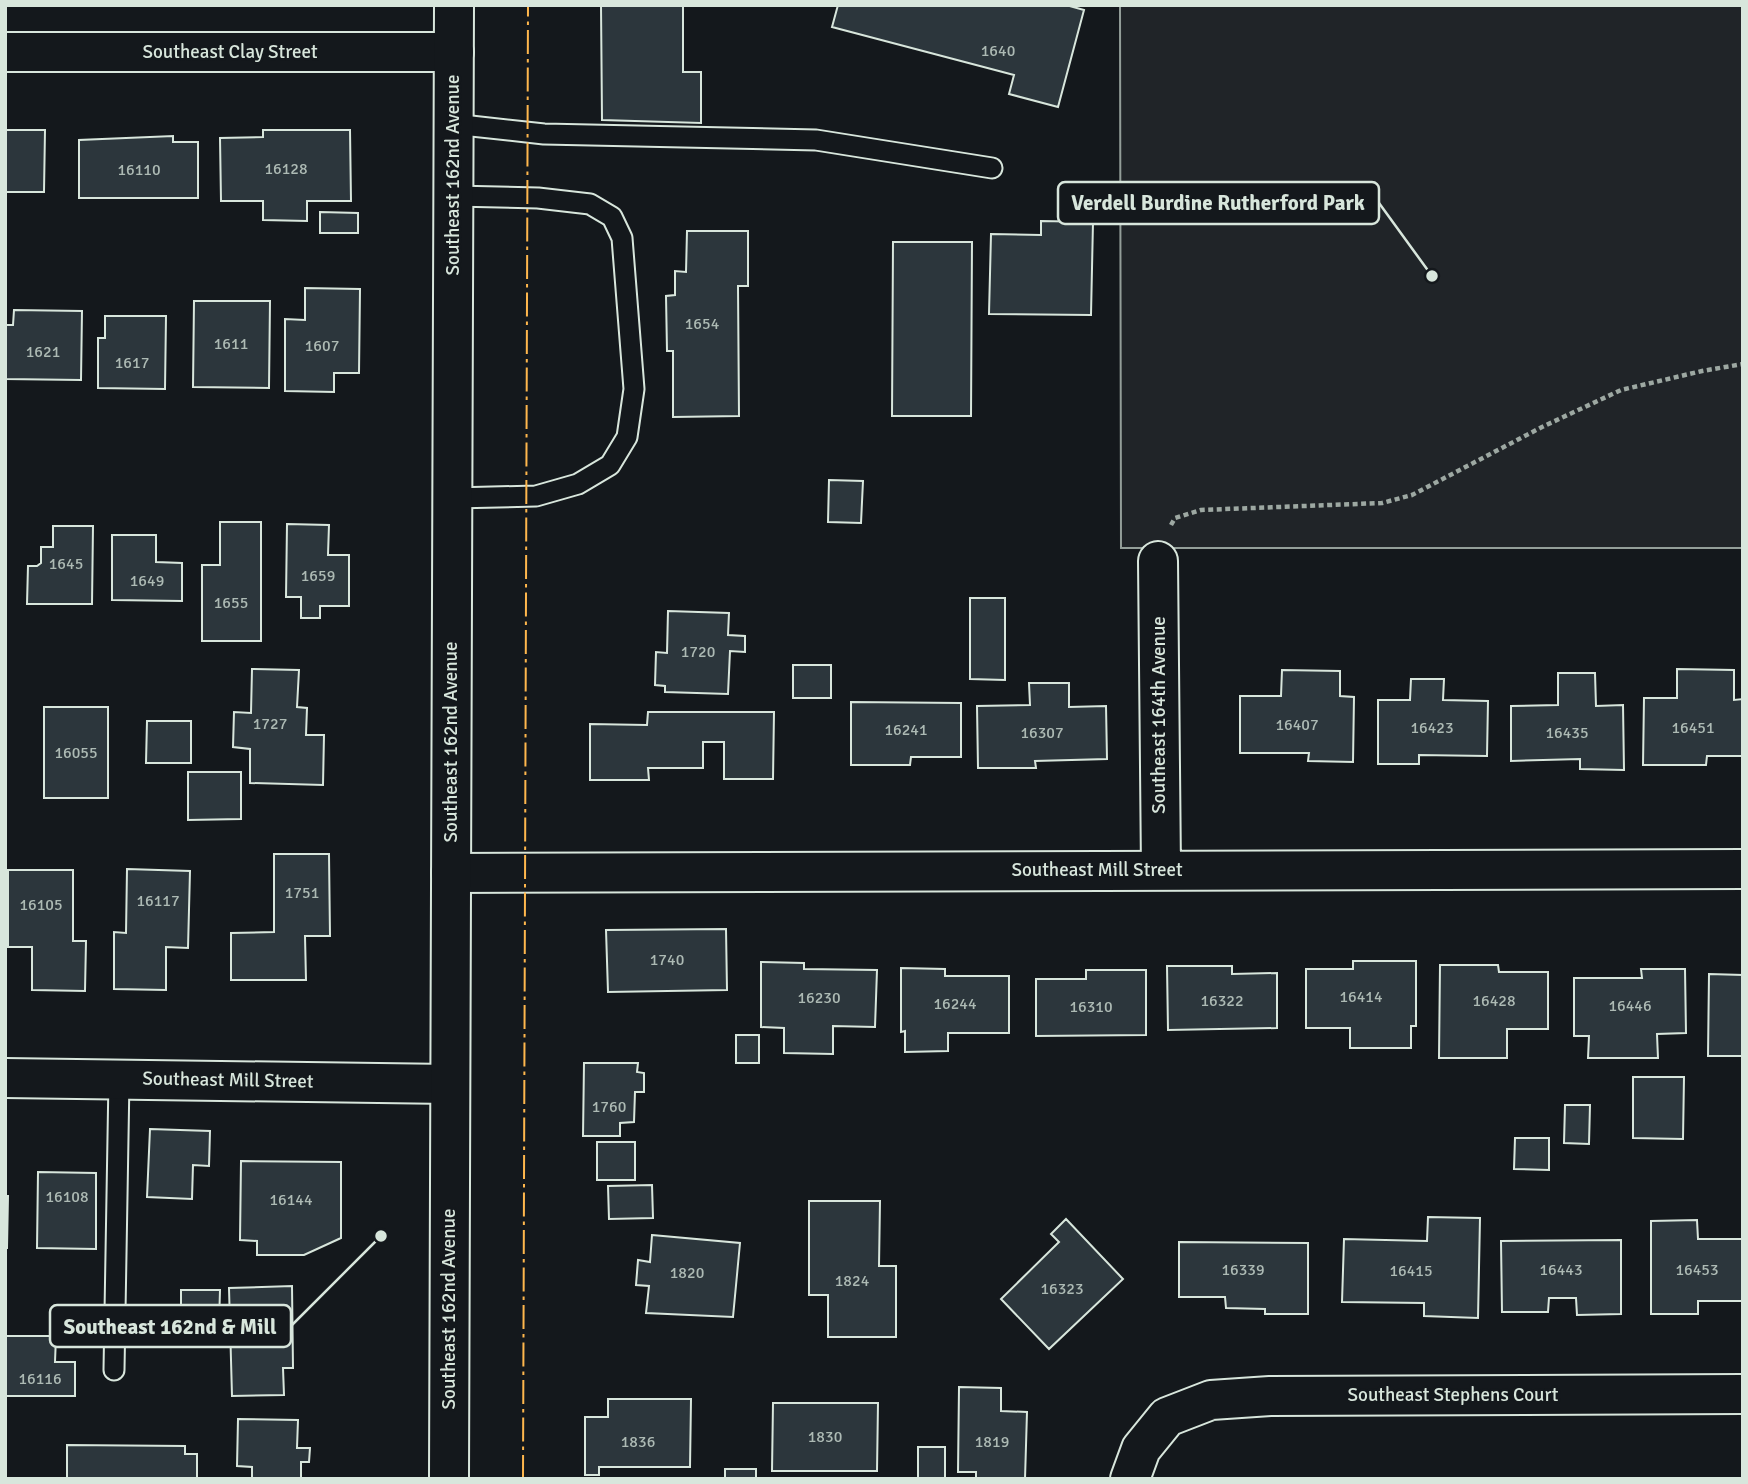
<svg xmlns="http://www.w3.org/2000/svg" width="1748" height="1484" viewBox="0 0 1748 1484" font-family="Signika,sans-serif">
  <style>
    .green { fill: #202428; stroke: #939e99; stroke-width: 2 }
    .building { fill: #2c363c; stroke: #d8e6dc; stroke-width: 2 }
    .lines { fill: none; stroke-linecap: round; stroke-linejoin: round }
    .lane-casing { stroke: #d8e6dc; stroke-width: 23 }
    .street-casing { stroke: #d8e6dc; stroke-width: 42 }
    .secondary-casing { stroke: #d8e6dc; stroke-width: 42 }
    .path { stroke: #9da8a2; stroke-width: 4.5; stroke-dasharray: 5 3.5; stroke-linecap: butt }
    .lane { stroke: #14181c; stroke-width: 19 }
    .street { stroke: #14181c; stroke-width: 38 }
    .secondary { stroke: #14181c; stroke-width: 38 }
    .power { stroke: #ffb74d; stroke-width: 2; stroke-dasharray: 24 5 3.5 5; stroke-linecap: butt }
    .labels { text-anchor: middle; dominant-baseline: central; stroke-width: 5; stroke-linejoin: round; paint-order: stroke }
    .number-label { font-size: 16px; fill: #adbab4 }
    .street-label { font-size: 19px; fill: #d8e6dc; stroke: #14181c }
    .leader { fill: none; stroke: #d8e6dc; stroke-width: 2.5 }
    .callout-dot { fill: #d8e6dc; stroke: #14181c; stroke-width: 2.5 }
    .callout { fill: #14181c; stroke: #d8e6dc; stroke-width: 2.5 }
    .callout-label { font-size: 21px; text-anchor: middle; font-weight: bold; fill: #d8e6dc }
  </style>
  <rect width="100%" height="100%" fill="#14181c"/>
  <path class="green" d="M 1120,5 L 1743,5 L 1743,548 L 1121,548 Z"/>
  <path class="building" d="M 601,5 L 683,5 L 683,72 L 701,72 L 701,123 L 602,120 Z
    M 838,5 L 1066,5 L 1084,10 L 1058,107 L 1009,94 L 1014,75 L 832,27 Z
    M 5,130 L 45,130 L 44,192 L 5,192 Z
    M 263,130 L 350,130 L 351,201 L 307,201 L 307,221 L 263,220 L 263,201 L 221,201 L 220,138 L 263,137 Z
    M 173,136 L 173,142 L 198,142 L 198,198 L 79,198 L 79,140 Z
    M 320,212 L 358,213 L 358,233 L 320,233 Z
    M 1041,221 L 1093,222 L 1091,315 L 989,314 L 991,234 L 1041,235 Z
    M 687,231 L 748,231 L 748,286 L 738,286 L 739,416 L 673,417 L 673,351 L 667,351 L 666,296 L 675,295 L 675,271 L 686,272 Z
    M 893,242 L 972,242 L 971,416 L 892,416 Z
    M 305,288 L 360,289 L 359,373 L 334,373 L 334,392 L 285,391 L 285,319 L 305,320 Z
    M 194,301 L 270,301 L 269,388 L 193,387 Z
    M 14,310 L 82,311 L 81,380 L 5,379 L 5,325 L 13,325 Z
    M 105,316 L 166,316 L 165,389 L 98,388 L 98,338 L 105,338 Z
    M 829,480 L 863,481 L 861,523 L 828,522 Z
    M 220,522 L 261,522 L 261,641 L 202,641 L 202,565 L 220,565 Z
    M 287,524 L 329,525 L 328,555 L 349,555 L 349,606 L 320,606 L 320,618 L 301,618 L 301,597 L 286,597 Z
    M 53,526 L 93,526 L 92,604 L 27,604 L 28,566 L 37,566 L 41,563 L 41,547 L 53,547 Z
    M 112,535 L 156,535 L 156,562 L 182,563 L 182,601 L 112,600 Z
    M 970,598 L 1005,598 L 1005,680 L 970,679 Z
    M 668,611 L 729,613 L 728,635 L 745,636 L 745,652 L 730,651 L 728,694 L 665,692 L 665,686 L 655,685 L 656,652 L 667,653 Z
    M 793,665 L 831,665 L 831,698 L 793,698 Z
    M 252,669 L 299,670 L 297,707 L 307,708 L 306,735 L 324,735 L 323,785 L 250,783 L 250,749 L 233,747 L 234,712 L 251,713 Z
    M 1677,669 L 1734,670 L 1734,700 L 1743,699 L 1743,756 L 1707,756 L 1706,765 L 1643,765 L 1644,698 L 1677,698 Z
    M 1282,670 L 1340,671 L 1340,696 L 1354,697 L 1353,762 L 1308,761 L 1309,753 L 1240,753 L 1240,696 L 1281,696 Z
    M 1558,673 L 1595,673 L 1596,706 L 1623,705 L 1624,770 L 1580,769 L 1580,759 L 1511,761 L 1511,706 L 1558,705 Z
    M 1411,679 L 1444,679 L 1443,700 L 1488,701 L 1487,756 L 1419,755 L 1419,764 L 1378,764 L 1378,700 L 1410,700 Z
    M 1029,683 L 1069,683 L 1069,707 L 1106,706 L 1107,759 L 1035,761 L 1036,768 L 978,768 L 977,706 L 1030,705 Z
    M 851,702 L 961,703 L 961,757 L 911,757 L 910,765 L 851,765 Z
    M 44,707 L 108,707 L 108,798 L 44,798 Z
    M 648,712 L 774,712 L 773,779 L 724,779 L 724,742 L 703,742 L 703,768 L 648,768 L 649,780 L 590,780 L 590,724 L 647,725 Z
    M 147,721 L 191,721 L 191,763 L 146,763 Z
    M 188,772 L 241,772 L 241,819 L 188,820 Z
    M 274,854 L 329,854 L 330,936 L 305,936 L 306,980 L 231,980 L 231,933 L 274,932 Z
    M 127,869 L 190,871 L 188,948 L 166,947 L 166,990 L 114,989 L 114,932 L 126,933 Z
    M 8,870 L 73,870 L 73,941 L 86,941 L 85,991 L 32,990 L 32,947 L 8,947 Z
    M 726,929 L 727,990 L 608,992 L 606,930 Z
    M 1353,961 L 1416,961 L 1416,1026 L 1411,1026 L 1411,1048 L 1350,1048 L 1350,1028 L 1306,1028 L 1306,969 L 1353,969 Z
    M 761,962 L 804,963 L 804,969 L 877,970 L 875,1027 L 833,1026 L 833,1054 L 784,1053 L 784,1028 L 761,1027 Z
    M 1440,965 L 1498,965 L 1499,972 L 1548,972 L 1548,1029 L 1507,1029 L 1507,1058 L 1439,1058 Z
    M 1167,966 L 1232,966 L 1232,974 L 1277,973 L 1277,1028 L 1168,1030 Z
    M 901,968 L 945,969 L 945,976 L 1009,976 L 1009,1033 L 948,1033 L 948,1051 L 905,1052 L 905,1031 L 901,1032 Z
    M 1641,969 L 1685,969 L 1686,1033 L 1657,1034 L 1658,1058 L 1588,1058 L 1589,1036 L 1574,1036 L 1574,978 L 1642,978 Z
    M 1086,970 L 1146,970 L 1146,1035 L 1036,1036 L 1036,979 L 1086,979 Z
    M 1709,974 L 1743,975 L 1743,1056 L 1708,1056 Z
    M 736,1035 L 759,1035 L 759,1063 L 736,1063 Z
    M 584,1063 L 638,1063 L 637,1072 L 644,1073 L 644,1092 L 635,1092 L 634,1122 L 620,1123 L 620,1136 L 583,1136 Z
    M 1633,1077 L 1684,1077 L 1683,1139 L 1633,1138 Z
    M 1565,1105 L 1590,1105 L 1589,1144 L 1564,1143 Z
    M 150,1129 L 210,1131 L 209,1166 L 193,1165 L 192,1199 L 147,1197 Z
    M 1515,1138 L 1549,1138 L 1549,1170 L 1514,1169 Z
    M 597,1142 L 635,1142 L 635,1180 L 597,1180 Z
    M 241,1161 L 341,1162 L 341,1238 L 304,1255 L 257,1255 L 257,1241 L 240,1240 Z
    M 38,1172 L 96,1173 L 96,1249 L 37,1248 Z
    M 652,1185 L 653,1218 L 609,1219 L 608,1186 Z
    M 5,1196 L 8,1196 L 7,1248 L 5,1248 Z
    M 809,1201 L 880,1201 L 879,1266 L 896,1266 L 896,1337 L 828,1337 L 828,1295 L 809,1295 Z
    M 1428,1217 L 1480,1218 L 1478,1318 L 1424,1316 L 1424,1303 L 1342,1302 L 1344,1239 L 1427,1241 Z
    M 1066,1219 L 1123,1279 L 1049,1349 L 1001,1299 L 1059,1242 L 1051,1234 Z
    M 1697,1220 L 1698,1239 L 1743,1239 L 1743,1301 L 1698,1301 L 1698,1314 L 1651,1314 L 1651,1221 Z
    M 652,1235 L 740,1243 L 733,1317 L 646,1313 L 649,1286 L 636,1285 L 638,1260 L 650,1262 Z
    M 1621,1240 L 1621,1314 L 1577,1315 L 1576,1298 L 1549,1298 L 1548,1312 L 1502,1312 L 1501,1241 Z
    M 1179,1242 L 1308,1243 L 1308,1314 L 1265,1314 L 1265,1309 L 1226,1308 L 1225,1297 L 1179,1297 Z
    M 292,1286 L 293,1368 L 283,1368 L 284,1395 L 232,1396 L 229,1288 Z
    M 181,1290 L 220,1290 L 219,1324 L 181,1323 Z
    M 5,1336 L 56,1336 L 55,1362 L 75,1362 L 75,1396 L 5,1396 Z
    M 959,1387 L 1001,1388 L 1001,1411 L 1027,1412 L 1025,1479 L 976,1479 L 976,1472 L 958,1472 Z
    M 608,1399 L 691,1399 L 690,1467 L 599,1467 L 599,1475 L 585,1475 L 585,1417 L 608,1417 Z
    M 773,1403 L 878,1403 L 877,1471 L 772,1471 Z
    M 238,1419 L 298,1420 L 297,1448 L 310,1448 L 309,1462 L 301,1462 L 301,1479 L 252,1479 L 252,1467 L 237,1466 Z
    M 67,1445 L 185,1446 L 185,1454 L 197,1454 L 197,1479 L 67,1479 Z
    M 918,1447 L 945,1447 L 945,1479 L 918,1479 Z
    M 725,1469 L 756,1469 L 756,1479 L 725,1479 Z"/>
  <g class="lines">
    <defs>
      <path id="lane" d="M 453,124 L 544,134 L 816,140 L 992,168
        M 453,498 L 536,496 L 578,484 L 610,465 L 627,437 L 634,389 L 622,238 L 612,217 L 590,204 L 538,198 L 454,196
        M 114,1370 L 119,1079"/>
      <path id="street" d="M 5,52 L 454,52
        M 1158,561 L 1161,870
        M 451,873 L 1743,869
        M 5,1078 L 450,1084
        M 1130,1479 L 1141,1449 L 1167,1417 L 1211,1400 L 1270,1396 L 1743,1394"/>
      <path id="secondary" d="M 449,1479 L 454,5"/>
    </defs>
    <use href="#lane" class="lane-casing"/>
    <use href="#street" class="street-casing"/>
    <use href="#secondary" class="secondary-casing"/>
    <path class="path" d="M 1171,525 L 1175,518 L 1201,510 L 1382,503 L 1412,495 L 1542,427 L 1621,390 L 1702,371 L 1743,364"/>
    <use href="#lane" class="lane"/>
    <use href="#street" class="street"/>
    <use href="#secondary" class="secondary"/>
    <path class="power" d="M 523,1479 L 528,5"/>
  </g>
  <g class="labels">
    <g class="number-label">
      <text x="998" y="51">1640</text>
      <text x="286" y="169">16128</text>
      <text x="139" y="170">16110</text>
      <text x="702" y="324">1654</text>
      <text x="231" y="344">1611</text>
      <text x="322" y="346">1607</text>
      <text x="43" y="352">1621</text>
      <text x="132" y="363">1617</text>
      <text x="66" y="564">1645</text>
      <text x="318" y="576">1659</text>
      <text x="147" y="581">1649</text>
      <text x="231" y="603">1655</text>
      <text x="698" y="652">1720</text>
      <text x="270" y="724">1727</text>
      <text x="1297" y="725">16407</text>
      <text x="1432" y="728">16423</text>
      <text x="1693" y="728">16451</text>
      <text x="906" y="730">16241</text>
      <text x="1042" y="733">16307</text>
      <text x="1567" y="733">16435</text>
      <text x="76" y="753">16055</text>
      <text x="302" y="893">1751</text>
      <text x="158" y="901">16117</text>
      <text x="41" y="905">16105</text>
      <text x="667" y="960">1740</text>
      <text x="1361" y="997">16414</text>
      <text x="819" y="998">16230</text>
      <text x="1222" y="1001">16322</text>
      <text x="1494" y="1001">16428</text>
      <text x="955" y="1004">16244</text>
      <text x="1630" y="1006">16446</text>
      <text x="1091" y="1007">16310</text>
      <text x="609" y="1107">1760</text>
      <text x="67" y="1197">16108</text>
      <text x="291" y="1200">16144</text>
      <text x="1243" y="1270">16339</text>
      <text x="1561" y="1270">16443</text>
      <text x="1697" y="1270">16453</text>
      <text x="1411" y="1271">16415</text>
      <text x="687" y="1273">1820</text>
      <text x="852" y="1281">1824</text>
      <text x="1062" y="1289">16323</text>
      <text x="40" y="1379">16116</text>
      <text x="825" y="1437">1830</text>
      <text x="638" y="1442">1836</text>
      <text x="992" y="1442">1819</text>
    </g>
    <g class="street-label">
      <text x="230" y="52">Southeast Clay Street</text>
      <text transform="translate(453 175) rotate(-90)">Southeast 162nd Avenue</text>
      <text transform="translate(1159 715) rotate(-90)">Southeast 164th Avenue</text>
      <text transform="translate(451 742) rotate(-90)">Southeast 162nd Avenue</text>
      <text x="1097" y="870">Southeast Mill Street</text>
      <text transform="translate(228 1080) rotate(1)">Southeast Mill Street</text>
      <text transform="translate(449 1309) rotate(-90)">Southeast 162nd Avenue</text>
      <text x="1453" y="1395">Southeast Stephens Court</text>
    </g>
  </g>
  <path class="leader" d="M1432 276L1379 203M381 1236L291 1326"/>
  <g class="callout-dot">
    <circle cx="1432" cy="276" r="7"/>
    <circle cx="381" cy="1236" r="7"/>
  </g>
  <g class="callout">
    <rect x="1058" y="182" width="321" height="42" rx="7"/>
    <rect x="50" y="1305" width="241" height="42" rx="7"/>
  </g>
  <g class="callout-label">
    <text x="1218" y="210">Verdell Burdine Rutherford Park</text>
    <text x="170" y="1334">Southeast 162nd &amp; Mill</text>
  </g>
  <rect width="1748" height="1484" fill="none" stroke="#d8e6dc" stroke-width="14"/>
</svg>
